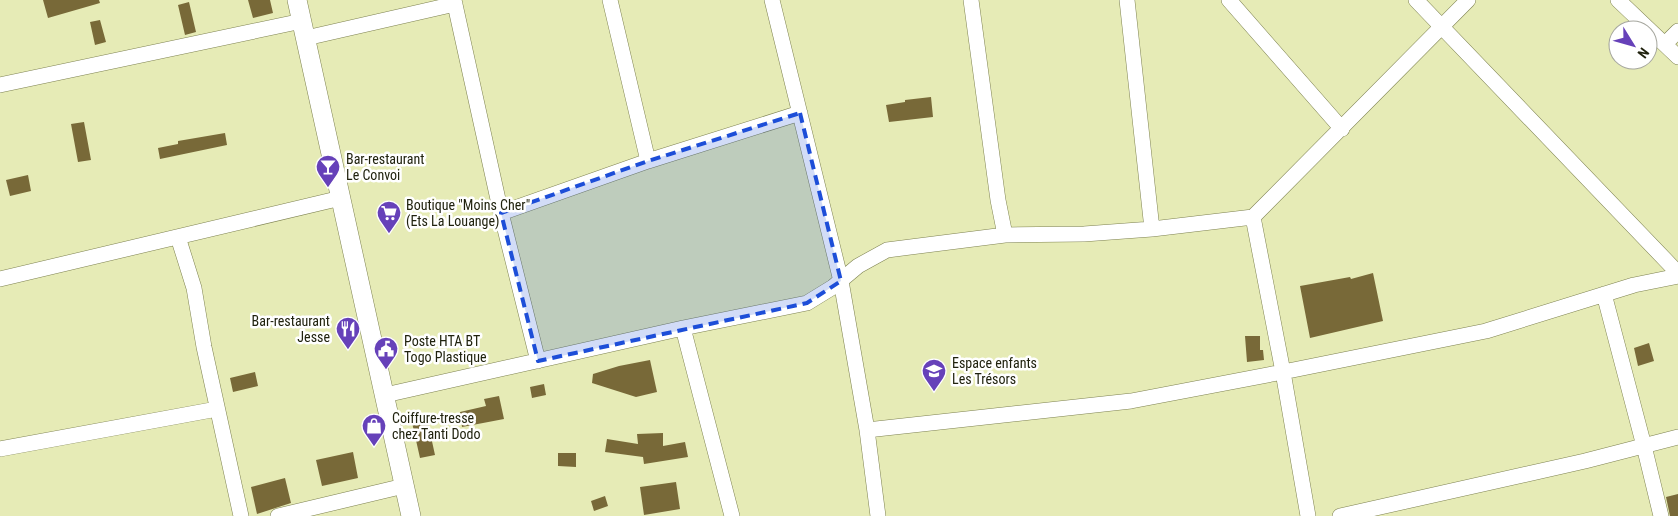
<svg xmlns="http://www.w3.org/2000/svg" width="1678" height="516" viewBox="0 0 1678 516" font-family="'Roboto Condensed',sans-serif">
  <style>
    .building { fill: #786938 }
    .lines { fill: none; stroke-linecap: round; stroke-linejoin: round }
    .minor-casing { stroke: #7e8251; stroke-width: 16 }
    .tertiary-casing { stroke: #7e8251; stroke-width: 20 }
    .minor { stroke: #fff; stroke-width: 15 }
    .tertiary { stroke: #fff; stroke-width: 19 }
    .marked { fill: #1d4ed8; fill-opacity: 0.2; stroke: #1d4ed8; stroke-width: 4; stroke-dasharray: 10 6; stroke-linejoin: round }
    .labels { text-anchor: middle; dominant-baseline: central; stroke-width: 5; stroke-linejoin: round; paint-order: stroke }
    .poi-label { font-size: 14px; fill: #20220e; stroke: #fff; text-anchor: start }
  </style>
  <rect width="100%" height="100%" fill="#e6ebb6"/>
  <path class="building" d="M 43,0 L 99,0 L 100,3 L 48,18 Z
    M 248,0 L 270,0 L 273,13 L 253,18 Z
    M 189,2 L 196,32 L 185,35 L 178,5 Z
    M 100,20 L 106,42 L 95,45 L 90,22 Z
    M 931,97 L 933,117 L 889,122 L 886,105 L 905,102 L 905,100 Z
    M 84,122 L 91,160 L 78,162 L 71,124 Z
    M 225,133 L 227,145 L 160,159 L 158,148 L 178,144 L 178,141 Z
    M 28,175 L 31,191 L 10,196 L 6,180 Z
    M 1373,273 L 1383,321 L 1310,338 L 1300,286 L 1350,277 L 1351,279 Z
    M 1245,336 L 1260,336 L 1260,350 L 1263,350 L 1264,360 L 1247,362 Z
    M 1649,343 L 1654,361 L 1638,366 L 1634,348 Z
    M 650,360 L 657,392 L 636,397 L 592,383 L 593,374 L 619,366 Z
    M 255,372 L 258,386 L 233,392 L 230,378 Z
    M 544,384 L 546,395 L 532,398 L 530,387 Z
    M 499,396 L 504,419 L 462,427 L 460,412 L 486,406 L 484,399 Z
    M 426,414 L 435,455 L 420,458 L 411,418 Z
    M 663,433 L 663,446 L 685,442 L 688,457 L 644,464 L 643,457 L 605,452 L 607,439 L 638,444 L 637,434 Z
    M 353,452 L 358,478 L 322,486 L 316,460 Z
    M 558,453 L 576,453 L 576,467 L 558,466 Z
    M 285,478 L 291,503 L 257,514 L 251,487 Z
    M 676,482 L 680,509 L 644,515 L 640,487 Z
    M 1678,494 L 1678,516 L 1670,516 L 1666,497 Z
    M 605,496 L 608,506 L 594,511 L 591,501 Z"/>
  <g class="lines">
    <defs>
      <path id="minor" d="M 454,0 L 501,213 L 538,361
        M 610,0 L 648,161
        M 772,0 L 841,281 L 867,430 L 878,516
        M 971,0 L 998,200 L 1005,235
        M 1127,0 L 1152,229
        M 1229,0 L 1342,129
        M 1416,0 L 1678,273
        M 1618,0 L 1678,57
        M 306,38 L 455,4
        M 1665,44 L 1678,31
        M 0,85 L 302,21
        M 501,213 L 648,161 L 800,113
        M 178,237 L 194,288 L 204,347 L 241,516
        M 0,279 L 341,198
        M 1604,294 L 1644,446 L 1661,516
        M 683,328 L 732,516
        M 385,395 L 683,328 L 807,303 L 833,287 L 858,266 L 887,250 L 1005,235 L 1084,234 L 1152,229 L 1253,217
        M 867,430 L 1131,401 L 1283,372 L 1486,331 L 1634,285 L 1678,276
        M 0,449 L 217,409
        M 278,516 L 404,486
        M 1308,516 L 1283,372 L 1253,217 L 1468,0
        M 1340,516 L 1585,461 L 1678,437"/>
      <path id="tertiary" d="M 297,0 L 411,516"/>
    </defs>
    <use href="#minor" class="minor-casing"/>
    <use href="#tertiary" class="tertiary-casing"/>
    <use href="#minor" class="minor"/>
    <use href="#tertiary" class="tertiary"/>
  </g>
  <path class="marked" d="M 800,113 L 841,281 L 807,303 L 538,361 L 501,213 L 648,161 Z"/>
  <defs>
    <symbol id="bar-pin" viewBox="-11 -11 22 30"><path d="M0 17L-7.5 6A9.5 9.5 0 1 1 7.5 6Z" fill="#6641b9" stroke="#fff"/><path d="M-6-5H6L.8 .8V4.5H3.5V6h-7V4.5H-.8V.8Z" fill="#fff"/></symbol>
    <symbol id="supermarket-pin" viewBox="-11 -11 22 30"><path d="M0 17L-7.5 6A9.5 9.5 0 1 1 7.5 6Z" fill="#6641b9" stroke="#fff"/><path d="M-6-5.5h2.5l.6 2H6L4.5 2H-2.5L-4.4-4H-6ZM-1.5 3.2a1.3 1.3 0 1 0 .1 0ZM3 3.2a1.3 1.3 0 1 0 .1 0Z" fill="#fff"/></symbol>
    <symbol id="restaurant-pin" viewBox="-11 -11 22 30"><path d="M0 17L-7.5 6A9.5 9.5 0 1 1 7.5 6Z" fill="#6641b9" stroke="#fff"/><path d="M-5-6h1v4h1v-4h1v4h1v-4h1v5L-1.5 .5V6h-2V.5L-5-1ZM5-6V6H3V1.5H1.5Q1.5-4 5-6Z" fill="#fff"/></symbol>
    <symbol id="civic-pin" viewBox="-11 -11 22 30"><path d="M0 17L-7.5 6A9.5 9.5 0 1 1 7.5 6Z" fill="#6641b9" stroke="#fff"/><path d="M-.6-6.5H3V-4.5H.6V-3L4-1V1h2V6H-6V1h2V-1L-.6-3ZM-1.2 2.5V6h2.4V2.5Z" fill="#fff"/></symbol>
    <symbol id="school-pin" viewBox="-11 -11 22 30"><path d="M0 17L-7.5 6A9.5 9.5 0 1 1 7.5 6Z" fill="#6641b9" stroke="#fff"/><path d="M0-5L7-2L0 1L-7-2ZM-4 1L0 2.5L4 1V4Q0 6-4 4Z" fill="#fff"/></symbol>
    <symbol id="shop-pin" viewBox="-11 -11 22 30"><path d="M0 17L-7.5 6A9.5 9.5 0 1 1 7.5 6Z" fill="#6641b9" stroke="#fff"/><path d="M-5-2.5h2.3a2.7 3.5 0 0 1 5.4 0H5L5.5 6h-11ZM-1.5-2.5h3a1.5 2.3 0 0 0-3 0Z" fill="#fff"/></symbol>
  </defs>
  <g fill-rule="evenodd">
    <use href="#bar-pin" x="314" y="153" width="28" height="38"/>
    <use href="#supermarket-pin" x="375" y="199" width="28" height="38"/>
    <use href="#restaurant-pin" x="334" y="315" width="28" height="38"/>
    <use href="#civic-pin" x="372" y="335" width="28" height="38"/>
    <use href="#school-pin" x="920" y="357" width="28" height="38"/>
    <use href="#shop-pin" x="360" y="412" width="28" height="38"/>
  </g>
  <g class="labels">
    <g class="poi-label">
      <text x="346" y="159">Bar-restaurant<tspan x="346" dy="16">Le Convoi</tspan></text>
      <text x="406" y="205">Boutique "Moins Cher"<tspan x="406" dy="16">(Ets La Louange)</tspan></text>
      <text x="330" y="321" text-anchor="end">Bar-restaurant<tspan x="330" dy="16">Jesse</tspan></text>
      <text x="404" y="341">Poste HTA BT<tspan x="404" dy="16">Togo Plastique</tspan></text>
      <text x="952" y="363">Espace enfants<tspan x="952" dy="16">Les Trésors</tspan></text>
      <text x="392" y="418">Coiffure-tresse<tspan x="392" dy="16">chez Tanti Dodo</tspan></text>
    </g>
  </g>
  <g transform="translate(1633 45) rotate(127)"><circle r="24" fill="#ffffff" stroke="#a6a79f"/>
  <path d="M0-4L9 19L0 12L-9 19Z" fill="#6641b9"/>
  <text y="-8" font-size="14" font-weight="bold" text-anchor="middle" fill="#20220e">N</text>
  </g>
</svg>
